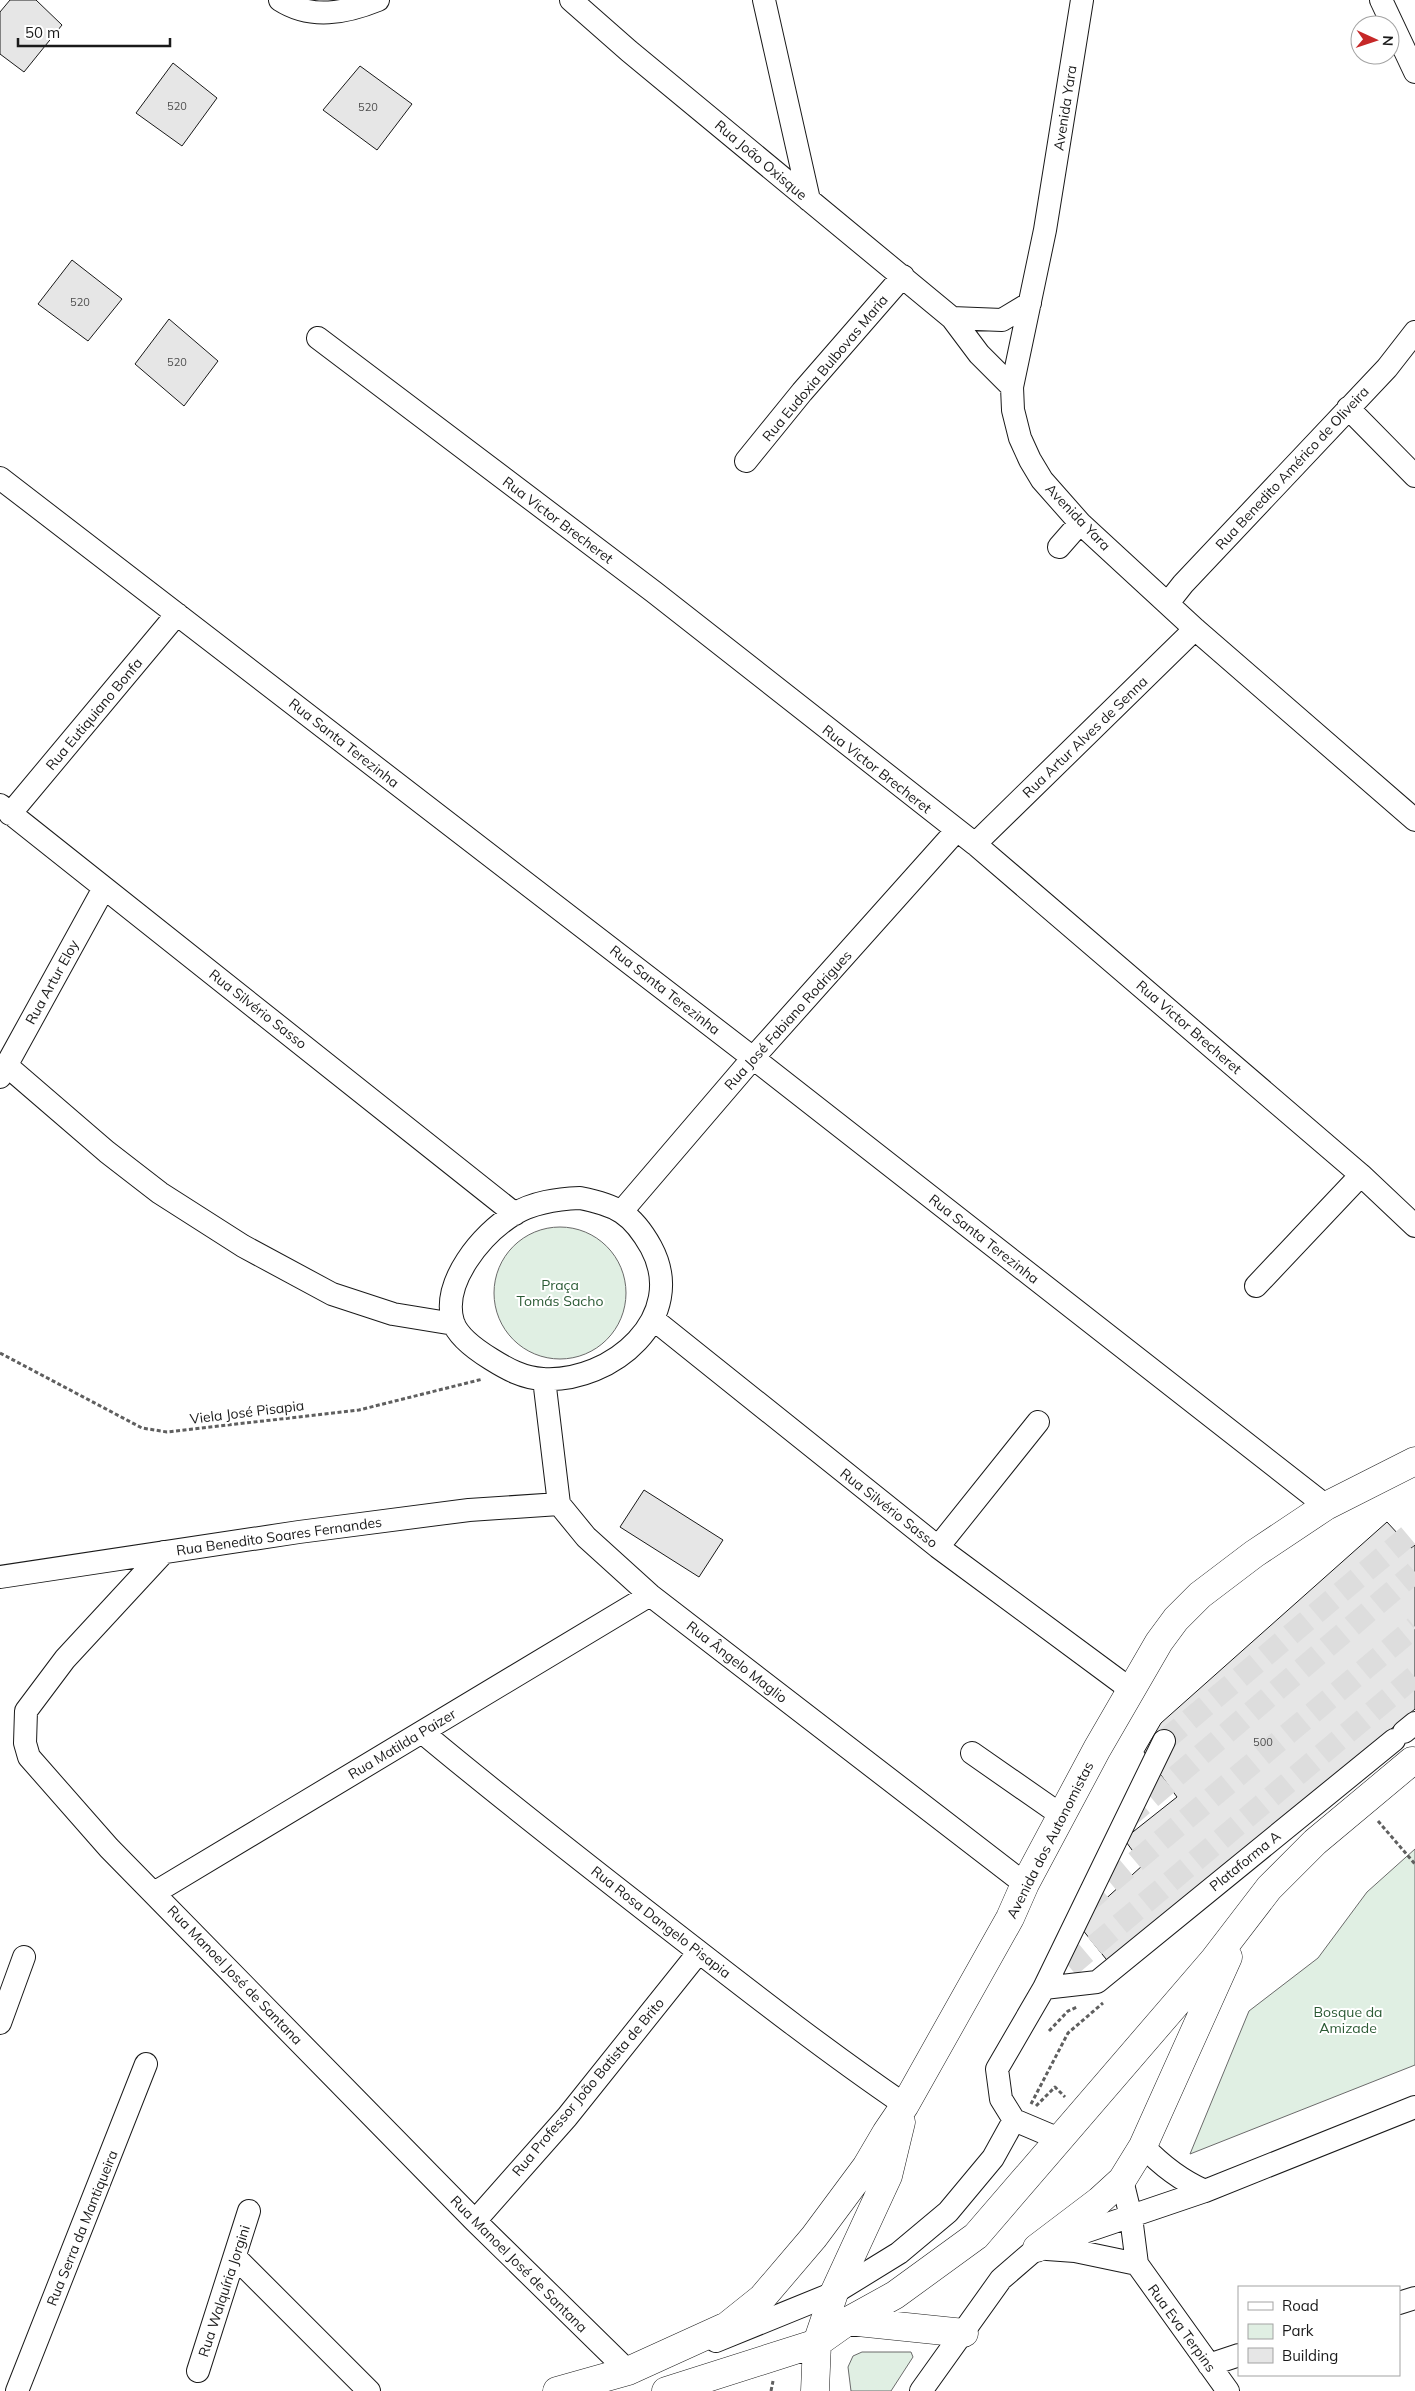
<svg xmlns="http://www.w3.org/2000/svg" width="1415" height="2391" viewBox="0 0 1415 2391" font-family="Mulish,sans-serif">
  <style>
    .green { fill: #e0efe3; stroke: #6a6a6a }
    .building { fill: #e6e6e6; stroke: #1a1a1a }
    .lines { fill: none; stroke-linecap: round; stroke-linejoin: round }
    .minor-tunnel { stroke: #ddd; stroke-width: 22; stroke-dasharray: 22 11; stroke-linecap: butt }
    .minor-casing { stroke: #1a1a1a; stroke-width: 24 }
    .major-casing { stroke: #1a1a1a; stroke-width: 29 }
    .path { stroke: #5f5f5f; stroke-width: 3; stroke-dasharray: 4 2.5; stroke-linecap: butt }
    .minor { stroke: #fff; stroke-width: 22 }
    .major { stroke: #fff; stroke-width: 28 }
    .labels { text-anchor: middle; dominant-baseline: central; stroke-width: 4; stroke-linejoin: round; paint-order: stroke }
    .number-label { font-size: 11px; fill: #4d4d4d }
    .street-label { font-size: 14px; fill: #1a1a1a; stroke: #fff }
    .park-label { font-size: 14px; fill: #2b5a34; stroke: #fff }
  </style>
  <rect width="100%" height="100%" fill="#fff"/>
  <path class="green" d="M494 1293a66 66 0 1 1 132 0a66 66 0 1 1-132 0Z
    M 1415,1849 L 1415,2065 L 1190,2154 L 1249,2011 L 1318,1958 L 1367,1892 Z
    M 862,2352 L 911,2352 L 913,2357 L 891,2391 L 851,2391 L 848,2367 L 853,2356 Z"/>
  <path class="building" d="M 10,0 L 36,0 L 62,25 L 24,72 L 0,54 L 0,12 Z
    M 173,63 L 217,98 L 182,146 L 136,113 Z
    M 360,66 L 412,104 L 377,150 L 323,110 Z
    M 72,260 L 122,299 L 88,341 L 38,304 Z
    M 169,319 L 218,361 L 184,406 L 135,364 Z
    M 644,1490 L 723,1540 L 699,1577 L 620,1527 Z
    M 1387,1522 L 1411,1548 L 1415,1545 L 1415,1709 L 1110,1964 L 1078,1924 L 1143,1865 L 1124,1839 L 1177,1797 L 1144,1752 L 1161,1723 Z"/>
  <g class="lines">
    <path class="minor-tunnel" d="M 1164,1741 L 1415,1530
      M 1126,1819 L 1415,1572
      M 1085,1904 L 1415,1627
      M 1044,1988 L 1415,1676"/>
    <defs>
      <path id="minor" d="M 280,0 C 311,20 346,13 378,0
        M 571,0 L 629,51 L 952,318 L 979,354 L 1012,387
        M 764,0 L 809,200
        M 1082,0 L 1045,230 L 1012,387 L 1013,410 L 1020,438 L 1030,460 L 1042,480 L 1080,523 L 1195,629 L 1415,820
        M 1381,0 L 1415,72
        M 952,318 L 1002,320 L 1030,303
        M 318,338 L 654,592 L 975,844 L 1361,1175 L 1415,1226
        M 1348,408 L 1415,476
        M 746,461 L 802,392 L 903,276
        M 0,478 L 753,1058 L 1326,1506
        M 1059,547 L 1080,523
        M 1168,603 L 1183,584 L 1387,368 L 1415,332
        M 0,805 L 515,1214
        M 10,814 L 177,614
        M 975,844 L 1195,629
        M 6,1065 L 107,1152 L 160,1193 L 243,1246 L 332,1294 L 393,1314 L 454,1324
        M 0,1077 L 104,888
        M 580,1198 C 616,1205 632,1213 651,1247 C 689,1317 612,1383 543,1379 C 523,1378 507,1369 491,1359 C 478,1351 458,1337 453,1322 C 441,1282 482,1234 514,1214 C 534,1202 557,1199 580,1198 Z
        M 622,1211 L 753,1058 L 956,831
        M 1256,1286 L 1361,1175
        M 653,1319 L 938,1547 L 1130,1689
        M 544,1379 L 559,1504 L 586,1537 L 650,1595 L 1025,1884
        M 938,1547 L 1038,1422
        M 164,1552 L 65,1659 L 26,1711 L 25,1743 L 29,1757 L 109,1848 L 475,2221 L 628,2371
        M 0,1577 L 299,1532 L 469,1510 L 559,1504
        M 422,1732 C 496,1794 573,1854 650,1914 C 734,1979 817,2045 905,2105
        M 1404,1732 L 1415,1723
        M 972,1753 L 1061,1815
        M 154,1893 L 650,1595
        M 1044,1988 L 1097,1982 L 1394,1740
        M 0,2023 L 24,1957
        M 1059,2139 L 1014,2120 L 1001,2099 L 997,2069 L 1044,1988 L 1164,1741
        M 1143,2146 C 1162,2166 1180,2180 1205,2191
        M 1122,2180 L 1131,2217 L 1137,2264 L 1228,2391
        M 475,2221 L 567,2117 L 699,1952
        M 1047,2249 L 1075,2251 L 1137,2264
        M 236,2258 L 369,2391
        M 1399,2303 L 1415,2298
        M 716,2341 L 834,2293 L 899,2253 L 948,2212 L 993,2158 L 1014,2120
        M 1209,2365 L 1239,2355
        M 198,2371 L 249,2211
        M 17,2391 L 146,2064
        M 921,2391 L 1001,2279 L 1037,2248 L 1205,2191 L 1415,2107"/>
      <path id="major" d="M 1037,2248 L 1099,2201 L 1122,2180 L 1143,2146 L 1228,1957
        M 848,2321 L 964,2333
        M 557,2391 L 628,2371 L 727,2326 L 762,2298 L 814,2237 L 866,2167 L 886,2133 L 905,2105 L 1010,1918 L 1025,1884 L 1097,1749 L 1159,1642 L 1176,1619 L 1200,1595 L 1254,1554 L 1326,1506 L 1415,1461
        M 666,2391 L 817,2343 L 848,2321 L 895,2295 L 976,2236 L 1213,1961 L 1269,1888 L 1315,1842 L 1412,1761
        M 815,2391 L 817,2343 L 834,2293 L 888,2176 L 901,2122"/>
    </defs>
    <use href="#minor" class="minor-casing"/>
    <use href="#major" class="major-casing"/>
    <path class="path" d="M 0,1353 L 142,1428 L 167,1432 L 359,1410 L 483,1379
      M 1378,1821 L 1415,1864
      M 1049,2031 L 1068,2011 L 1077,2007
      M 1031,2104 L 1068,2033 L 1103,2003
      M 1036,2106 L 1055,2087 L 1065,2097
      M 771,2391 L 773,2381"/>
    <use href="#minor" class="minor"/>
    <use href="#major" class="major"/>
  </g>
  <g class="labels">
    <g class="number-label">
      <text x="177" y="106">520</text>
      <text x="368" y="107">520</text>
      <text x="80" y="302">520</text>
      <text x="177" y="362">520</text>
      <text x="1263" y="1742">500</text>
    </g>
    <g class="street-label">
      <text transform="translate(1065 108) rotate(-81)">Avenida Yara</text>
      <text transform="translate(761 160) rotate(40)">Rua João Oxisque</text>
      <text transform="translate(825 368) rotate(-50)">Rua Eudoxia Bulbovas Maria</text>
      <text transform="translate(1292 468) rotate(-47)">Rua Benedito Américo de Oliveira</text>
      <text transform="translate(1078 517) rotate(46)">Avenida Yara</text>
      <text transform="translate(558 520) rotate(37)">Rua Victor Brecheret</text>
      <text transform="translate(94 714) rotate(-50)">Rua Eutiquiano Bonfa</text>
      <text transform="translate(1085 737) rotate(-44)">Rua Artur Alves de Senna</text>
      <text transform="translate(344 743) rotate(38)">Rua Santa Terezinha</text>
      <text transform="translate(877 769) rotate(38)">Rua Victor Brecheret</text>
      <text transform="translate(52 982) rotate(-61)">Rua Artur Eloy</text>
      <text transform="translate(665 990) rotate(38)">Rua Santa Terezinha</text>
      <text transform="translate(258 1009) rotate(38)">Rua Silvério Sasso</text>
      <text transform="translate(788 1020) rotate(-48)">Rua José Fabiano Rodrigues</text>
      <text transform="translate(1189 1027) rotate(41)">Rua Victor Brecheret</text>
      <text transform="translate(984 1239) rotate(38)">Rua Santa Terezinha</text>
      <text transform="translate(247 1412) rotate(-7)">Viela José Pisapia</text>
      <text transform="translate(889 1508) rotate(38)">Rua Silvério Sasso</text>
      <text transform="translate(279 1536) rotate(-8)">Rua Benedito Soares Fernandes</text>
      <text transform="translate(737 1662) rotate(38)">Rua Ângelo Maglio</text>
      <text transform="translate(402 1744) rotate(-31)">Rua Matilda Paizer</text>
      <text transform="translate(1050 1840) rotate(-63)">Avenida dos Autonomistas</text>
      <text transform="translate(1245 1861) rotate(-39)">Plataforma A</text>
      <text transform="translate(661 1922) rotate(38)">Rua Rosa Dangelo Pisapia</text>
      <text transform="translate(235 1975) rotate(46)">Rua Manoel José de Santana</text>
      <text transform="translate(588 2087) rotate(-50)">Rua Professor João Batista de Brito</text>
      <text transform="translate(82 2228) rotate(-68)">Rua Serra da Mantiqueira</text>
      <text transform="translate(519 2264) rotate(45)">Rua Manoel José de Santana</text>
      <text transform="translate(224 2291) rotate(-72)">Rua Walquíria Jorgini</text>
      <text transform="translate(1182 2328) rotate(54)">Rua Eva Terpins</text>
    </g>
    <g class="park-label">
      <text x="560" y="1285">Praça<tspan x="560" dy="16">Tomás Sacho</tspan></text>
      <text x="1348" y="2012">Bosque da<tspan x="1348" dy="16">Amizade</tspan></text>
    </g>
  </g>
  <rect x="1238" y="2286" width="162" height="90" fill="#ffffff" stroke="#a3a3a3"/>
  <rect x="1248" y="2302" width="25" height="8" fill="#ffffff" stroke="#a3a3a3"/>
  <text x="1282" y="2311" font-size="15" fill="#1a1a1a">Road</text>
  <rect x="1248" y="2324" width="25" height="15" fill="#e0efe3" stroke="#a3a3a3"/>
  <text x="1282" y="2336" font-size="15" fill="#1a1a1a">Park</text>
  <rect x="1248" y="2348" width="25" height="15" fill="#e6e6e6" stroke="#a3a3a3"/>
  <text x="1282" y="2361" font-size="15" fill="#1a1a1a">Building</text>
  <g transform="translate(1375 40) rotate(93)"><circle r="24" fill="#ffffff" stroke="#a3a3a3"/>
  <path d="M0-4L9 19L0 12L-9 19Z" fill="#c62828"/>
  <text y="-8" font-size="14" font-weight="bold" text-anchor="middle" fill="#1a1a1a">N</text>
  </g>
  <path d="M18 38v8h152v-8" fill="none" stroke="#1a1a1a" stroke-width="2.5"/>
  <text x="25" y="38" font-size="15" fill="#1a1a1a" stroke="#ffffff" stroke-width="4" paint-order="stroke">50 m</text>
</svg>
